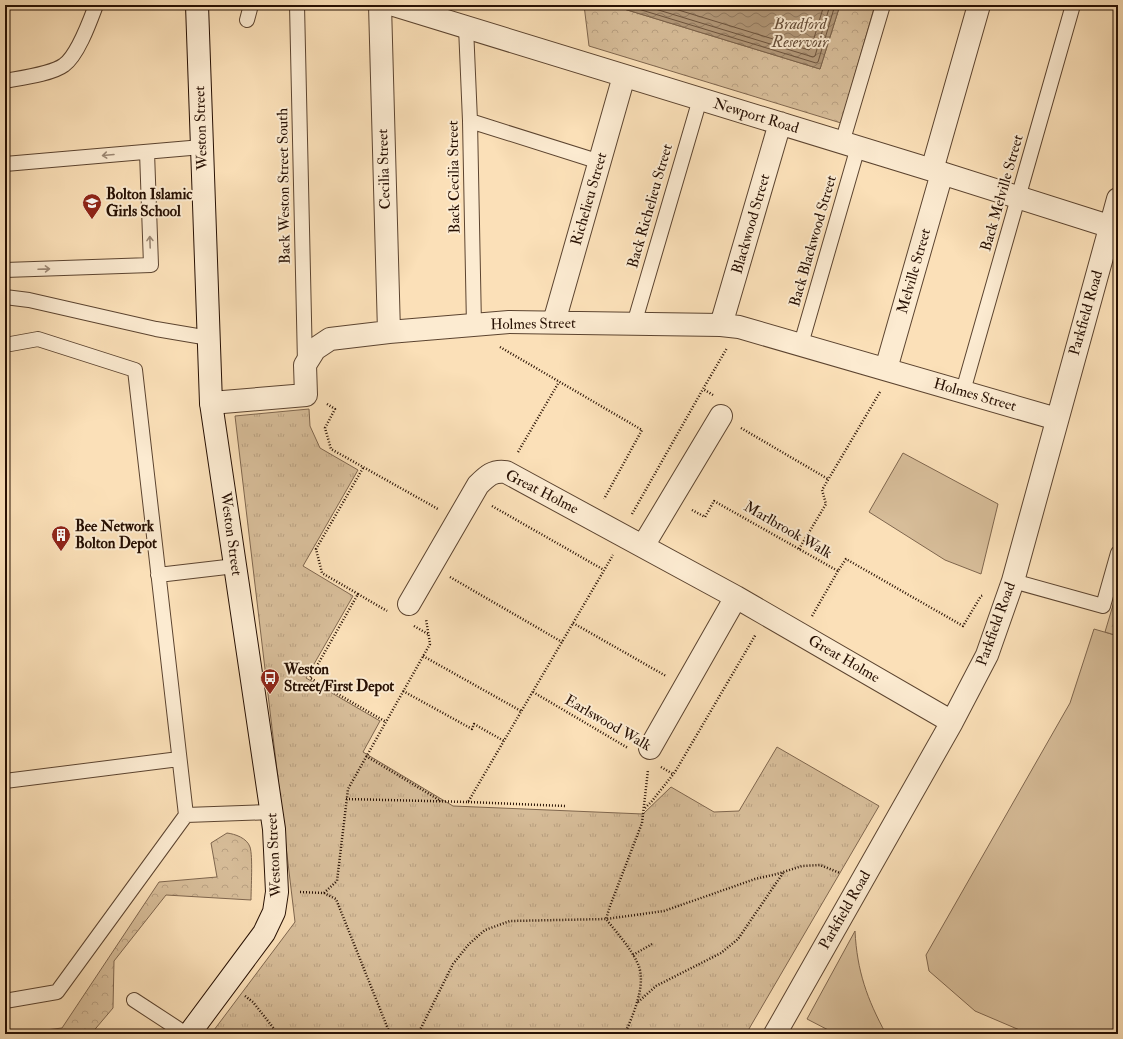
<svg xmlns="http://www.w3.org/2000/svg" width="1123" height="1039" viewBox="0 0 1123 1039" font-family="'IM FELL Double Pica',serif">
  <style>
    .grass { fill: #d7bd99; stroke: #7f664e }
    .forest { fill: url(#forest-crowns); stroke: #7f664e }
    .park { fill: url(#park-tufts); stroke: #7f664e }
    .water { fill: url(#water-waves); stroke: #7b624a }
    .lines { fill: none; stroke-linecap: round; stroke-linejoin: round }
    .shore { stroke: #6d543e; stroke-width: 1 }
    .lane-casing { stroke: #5c4430; stroke-width: 16 }
    .street-casing { stroke: #5c4430; stroke-width: 24 }
    .secondary-casing { stroke: #271003; stroke-width: 24 }
    .path { stroke: #271003; stroke-width: 2.5; stroke-dasharray: 1 2; stroke-linecap: butt }
    .lane { stroke: #fcebd1; stroke-width: 14 }
    .street { stroke: #fcebd1; stroke-width: 22 }
    .secondary { stroke: #fcebd1; stroke-width: 22 }
    .oneway { stroke: #9c8874 }
    .labels { text-anchor: middle; dominant-baseline: central; stroke-width: 4; stroke-linejoin: round; paint-order: stroke }
    .street-label { font-size: 15px; fill: #271003; stroke: #fcebd1 }
    .poi-label { font-size: 15px; font-weight: bold; fill: #271003; stroke: #fcebd1; text-anchor: start }
    .water-label { font-size: 16px; font-style: italic; fill: #664e39; stroke: #fcebd1 }
  </style>
  <defs>
    <pattern id="forest-crowns" width="20" height="18" patternUnits="userSpaceOnUse"><rect width="20" height="18" fill="#d7bd99"/><path d="M2 6a3 3 0 1 1 6 0M12 15a3 3 0 1 1 6 0" fill="none" stroke="#b9a182"/></pattern>
    <pattern id="park-tufts" width="24" height="20" patternUnits="userSpaceOnUse"><rect width="24" height="20" fill="#d7bd99"/><path d="M3 7l-1-3M5 7V3M7 7l1-3M15 17l-1-3M17 17v-4M19 17l1-3" fill="none" stroke="#b9a182"/></pattern>
    <pattern id="water-waves" width="16" height="10" patternUnits="userSpaceOnUse"><rect width="16" height="10" fill="#b3997a"/><path d="M0 5q4-4 8 0t8 0" fill="none" stroke="#927b62"/></pattern>
  </defs>
  <rect width="100%" height="100%" fill="#fbe0b8"/>
  <filter id="stains"><feTurbulence type="fractalNoise" baseFrequency=".005" numOctaves="4"/><feColorMatrix values="0 0 0 0 .2 0 0 0 0 .09 0 0 0 0 .02 0 0 0 .5 -.17"/></filter>
  <radialGradient id="worn" r=".72"><stop offset=".6" stop-color="#630" stop-opacity="0"/><stop offset="1" stop-color="#630" stop-opacity=".3"/></radialGradient>
  <path class="grass" d="M 903,453 L 998,504 L 981,574 L 945,560 L 869,512 Z
    M 1094,629 L 1118,636 L 1118,1034 L 1029,1034 L 975,1011 L 929,971 L 926,955 L 1070,703 Z
    M 855,931 C 857,971 867,999 886,1034 L 836,1034 L 807,1019 Z"/>
  <path class="forest" d="M 584,5 L 611,5 L 820,69 L 840,5 L 875,5 L 841,123 L 589,46 Z
    M 1118,588 L 1118,636 L 1105,632 Z
    M 227,833 C 235,834 247,838 250,847 C 253,856 251,889 251,900 L 166,895 L 114,961 L 113,1008 L 91,1034 L 13,1034 L 62,1028 L 159,882 L 217,877 L 211,843 Z"/>
  <path class="park" d="M 309,409 L 310,426 L 320,448 L 358,470 L 303,566 L 353,596 L 306,678 L 380,721 L 363,752 L 453,806 L 643,814 L 671,787 L 714,812 L 739,811 L 777,747 L 879,806 L 746,1034 L 211,1034 L 295,922 L 235,416 Z"/>
  <path class="water" d="M 611,5 L 840,5 L 820,69 Z"/>
  <g class="lines">
    <path class="shore" d="M 625,5 L 816,63 L 818,62 L 835,5
      M 642,5 L 813,57 L 815,56 L 830,5
      M 662,5 L 809,50 L 811,48 L 824,5"/>
    <defs>
      <path id="lane" d="M 297,5 L 305,363
        M 247,20 L 251,5
        M 466,27 L 470,121 L 474,326
        M 5,81 C 21,78 52,74 64,65 C 78,55 90,21 96,5
        M 470,121 L 600,162
        M 842,143 L 883,5
        M 5,164 L 202,147
        M 5,270 L 151,265 L 147,152
        M 5,297 L 29,300 L 156,329 L 209,338
        M 634,324 L 700,99
        M 801,344 L 858,147
        M 5,345 L 38,339 L 135,370 L 186,815 L 272,812
        M 963,391 L 1073,5
        M 158,575 L 235,566
        M 1013,581 L 1103,606 L 1118,553
        M 5,781 L 179,759
        M 134,1000 L 186,1034
        M 5,1001 L 57,992 L 186,815"/>
      <path id="street" d="M 380,5 L 389,332
        M 394,5 L 932,170 L 1118,229
        M 932,170 L 979,5
        M 554,322 L 624,76
        M 721,325 L 780,123
        M 886,369 L 942,173
        M 211,403 L 306,395 L 305,365 L 315,349 L 330,339 L 389,332 L 509,322 L 721,325 L 739,327 L 1057,419
        M 643,546 L 721,416
        M 409,604 L 478,485 C 487,476 493,470 506,472 L 736,597 L 952,722
        M 650,748 L 736,597
        M 775,1034 L 952,722 L 987,655 L 1013,581 L 1118,199"/>
      <path id="secondary" d="M 189,1034 L 264,933 L 274,912 L 277,892 L 274,829 L 211,403 L 197,5"/>
    </defs>
    <use href="#lane" class="lane-casing"/>
    <use href="#street" class="street-casing"/>
    <use href="#secondary" class="secondary-casing"/>
    <path class="path" d="M 500,347 L 642,430 L 604,499
      M 713,395 L 703,389 L 727,348
      M 327,404 L 335,409 L 325,428 L 331,449 L 438,509
      M 741,428 L 828,479
      M 518,452 L 559,382
      M 363,468 L 316,549 L 322,573 L 358,594 L 310,678 L 386,722
      M 492,506 L 604,570
      M 692,510 L 705,517 L 714,501 L 838,571 L 846,559 L 963,626 L 981,596 L 984,595
      M 632,514 L 703,389
      M 799,549 L 826,504 L 822,490 L 880,392
      M 450,577 L 562,642
      M 358,594 L 387,611
      M 812,616 L 838,571
      M 573,623 L 666,676
      M 414,626 L 428,634
      M 423,656 L 521,711
      M 403,691 L 472,729 L 474,724 L 504,741
      M 533,692 L 628,748
      M 366,756 L 441,801
      M 661,767 L 673,774
      M 346,799 L 468,802 L 613,555
      M 468,802 L 565,806
      M 645,808 L 652,801 L 675,772 L 756,634
      M 300,892 L 324,893 L 336,899 L 390,1034
      M 324,893 L 337,881 L 348,789 L 430,644 L 426,619
      M 633,955 L 652,944
      M 245,996 L 253,1002 L 275,1030 L 276,1034
      M 638,1002 L 656,986 L 721,953 L 738,939 L 783,873
      M 418,1034 L 453,964 L 469,944 L 485,930 L 510,921 L 606,919 L 664,911 L 755,879 L 777,874 L 802,866 L 820,865 L 840,873
      M 625,1034 C 633,1014 648,983 637,962 C 630,947 617,933 606,919 L 610,906 L 642,823 L 648,770"/>
    <use href="#lane" class="lane"/>
    <use href="#street" class="street"/>
    <use href="#secondary" class="secondary"/>
  </g>
  <defs><path id="oneway-shaft" d="M-6 0H5M1.5-3L5.5 0L1.5 3" fill="none" stroke-width="1.6" stroke-linecap="round" stroke-linejoin="round"/></defs>
  <g class="oneway">
    <use href="#oneway-shaft" transform="translate(108 155) rotate(175)"/>
    <use href="#oneway-shaft" transform="translate(150 242) rotate(-92)"/>
    <use href="#oneway-shaft" transform="translate(44 269) rotate(-2)"/>
  </g>
  <defs>
    <symbol id="school-pin" viewBox="-11 -11 22 30"><path d="M0 17L-7.5 6A9.5 9.5 0 1 1 7.5 6Z" fill="#8f2418" stroke="#fcebd1"/><path d="M0-5L7-2L0 1L-7-2ZM-4 1L0 2.5L4 1V4Q0 6-4 4Z" fill="#fff"/></symbol>
    <symbol id="building-pin" viewBox="-11 -11 22 30"><path d="M0 17L-7.5 6A9.5 9.5 0 1 1 7.5 6Z" fill="#8f2418" stroke="#fcebd1"/><path d="M-4-6H4V6H1V3H-1V6H-4ZM-2.5-4.3h1.7v1.8h-1.7ZM.8-4.3h1.7v1.8H.8ZM-2.5-1h1.7V.8h-1.7ZM.8-1h1.7V.8H.8Z" fill="#fff"/></symbol>
    <symbol id="bus-pin" viewBox="-11 -11 22 30"><path d="M0 17L-7.5 6A9.5 9.5 0 1 1 7.5 6Z" fill="#8f2418" stroke="#fcebd1"/><path d="M-5-6H5V4H4V6H2V4H-2V6H-4V4H-5ZM-3.5-4V0h7V-4ZM-3.5 1.2v1.5H-2V1.2ZM2 1.2v1.5H3.5V1.2Z" fill="#fff"/></symbol>
  </defs>
  <g fill-rule="evenodd">
    <use href="#school-pin" x="81" y="192" width="22" height="30"/>
    <use href="#building-pin" x="50" y="524" width="22" height="30"/>
    <use href="#bus-pin" x="259" y="667" width="22" height="30"/>
  </g>
  <g class="labels">
    <g class="street-label">
      <text transform="translate(756 116) rotate(17)">Newport Road</text>
      <text transform="translate(201 128) rotate(-92)">Weston Street</text>
      <text transform="translate(384 169) rotate(-92)">Cecilia Street</text>
      <text transform="translate(454 177) rotate(-91)">Back Cecilia Street</text>
      <text transform="translate(284 186) rotate(-91)">Back Weston Street South</text>
      <text transform="translate(1002 193) rotate(-74)">Back Melville Street</text>
      <text transform="translate(589 199) rotate(-74)">Richelieu Street</text>
      <text transform="translate(650 206) rotate(-74)">Back Richelieu Street</text>
      <text transform="translate(751 224) rotate(-74)">Blackwood Street</text>
      <text transform="translate(813 241) rotate(-74)">Back Blackwood Street</text>
      <text transform="translate(914 271) rotate(-74)">Melville Street</text>
      <text transform="translate(1086 313) rotate(-74)">Parkfield Road</text>
      <text transform="translate(533 324) rotate(-1)">Holmes Street</text>
      <text transform="translate(975 395) rotate(16)">Holmes Street</text>
      <text transform="translate(542 492) rotate(27)">Great Holme</text>
      <text transform="translate(788 530) rotate(30)">Marlbrook Walk</text>
      <text transform="translate(231 534) rotate(82)">Weston Street</text>
      <text transform="translate(996 624) rotate(-70)">Parkfield Road</text>
      <text transform="translate(844 659) rotate(30)">Great Holme</text>
      <text transform="translate(608 723) rotate(30)">Earlswood Walk</text>
      <text transform="translate(274 855) rotate(-93)">Weston Street</text>
      <text transform="translate(845 910) rotate(-60)">Parkfield Road</text>
    </g>
    <g class="poi-label">
      <text x="106" y="194">Bolton Islamic<tspan x="106" dy="17">Girls School</tspan></text>
      <text x="75" y="526">Bee Network<tspan x="75" dy="17">Bolton Depot</tspan></text>
      <text x="284" y="669">Weston<tspan x="284" dy="17">Street/First Depot</tspan></text>
    </g>
    <g class="water-label">
      <text x="800" y="24">Bradford<tspan x="800" dy="18">Reservoir</tspan></text>
    </g>
  </g>
  <rect width="1123" height="1039" fill="none" stroke="#fbe0b8" stroke-width="20"/>
  <rect x="6" y="6" width="1111" height="1027" fill="none" stroke="#271003" stroke-width="2"/>
  <rect x="10" y="10" width="1103" height="1019" fill="none" stroke="#271003"/>
  <rect width="100%" height="100%" filter="url(#stains)"/>
  <rect width="100%" height="100%" fill="url(#worn)"/>
</svg>
